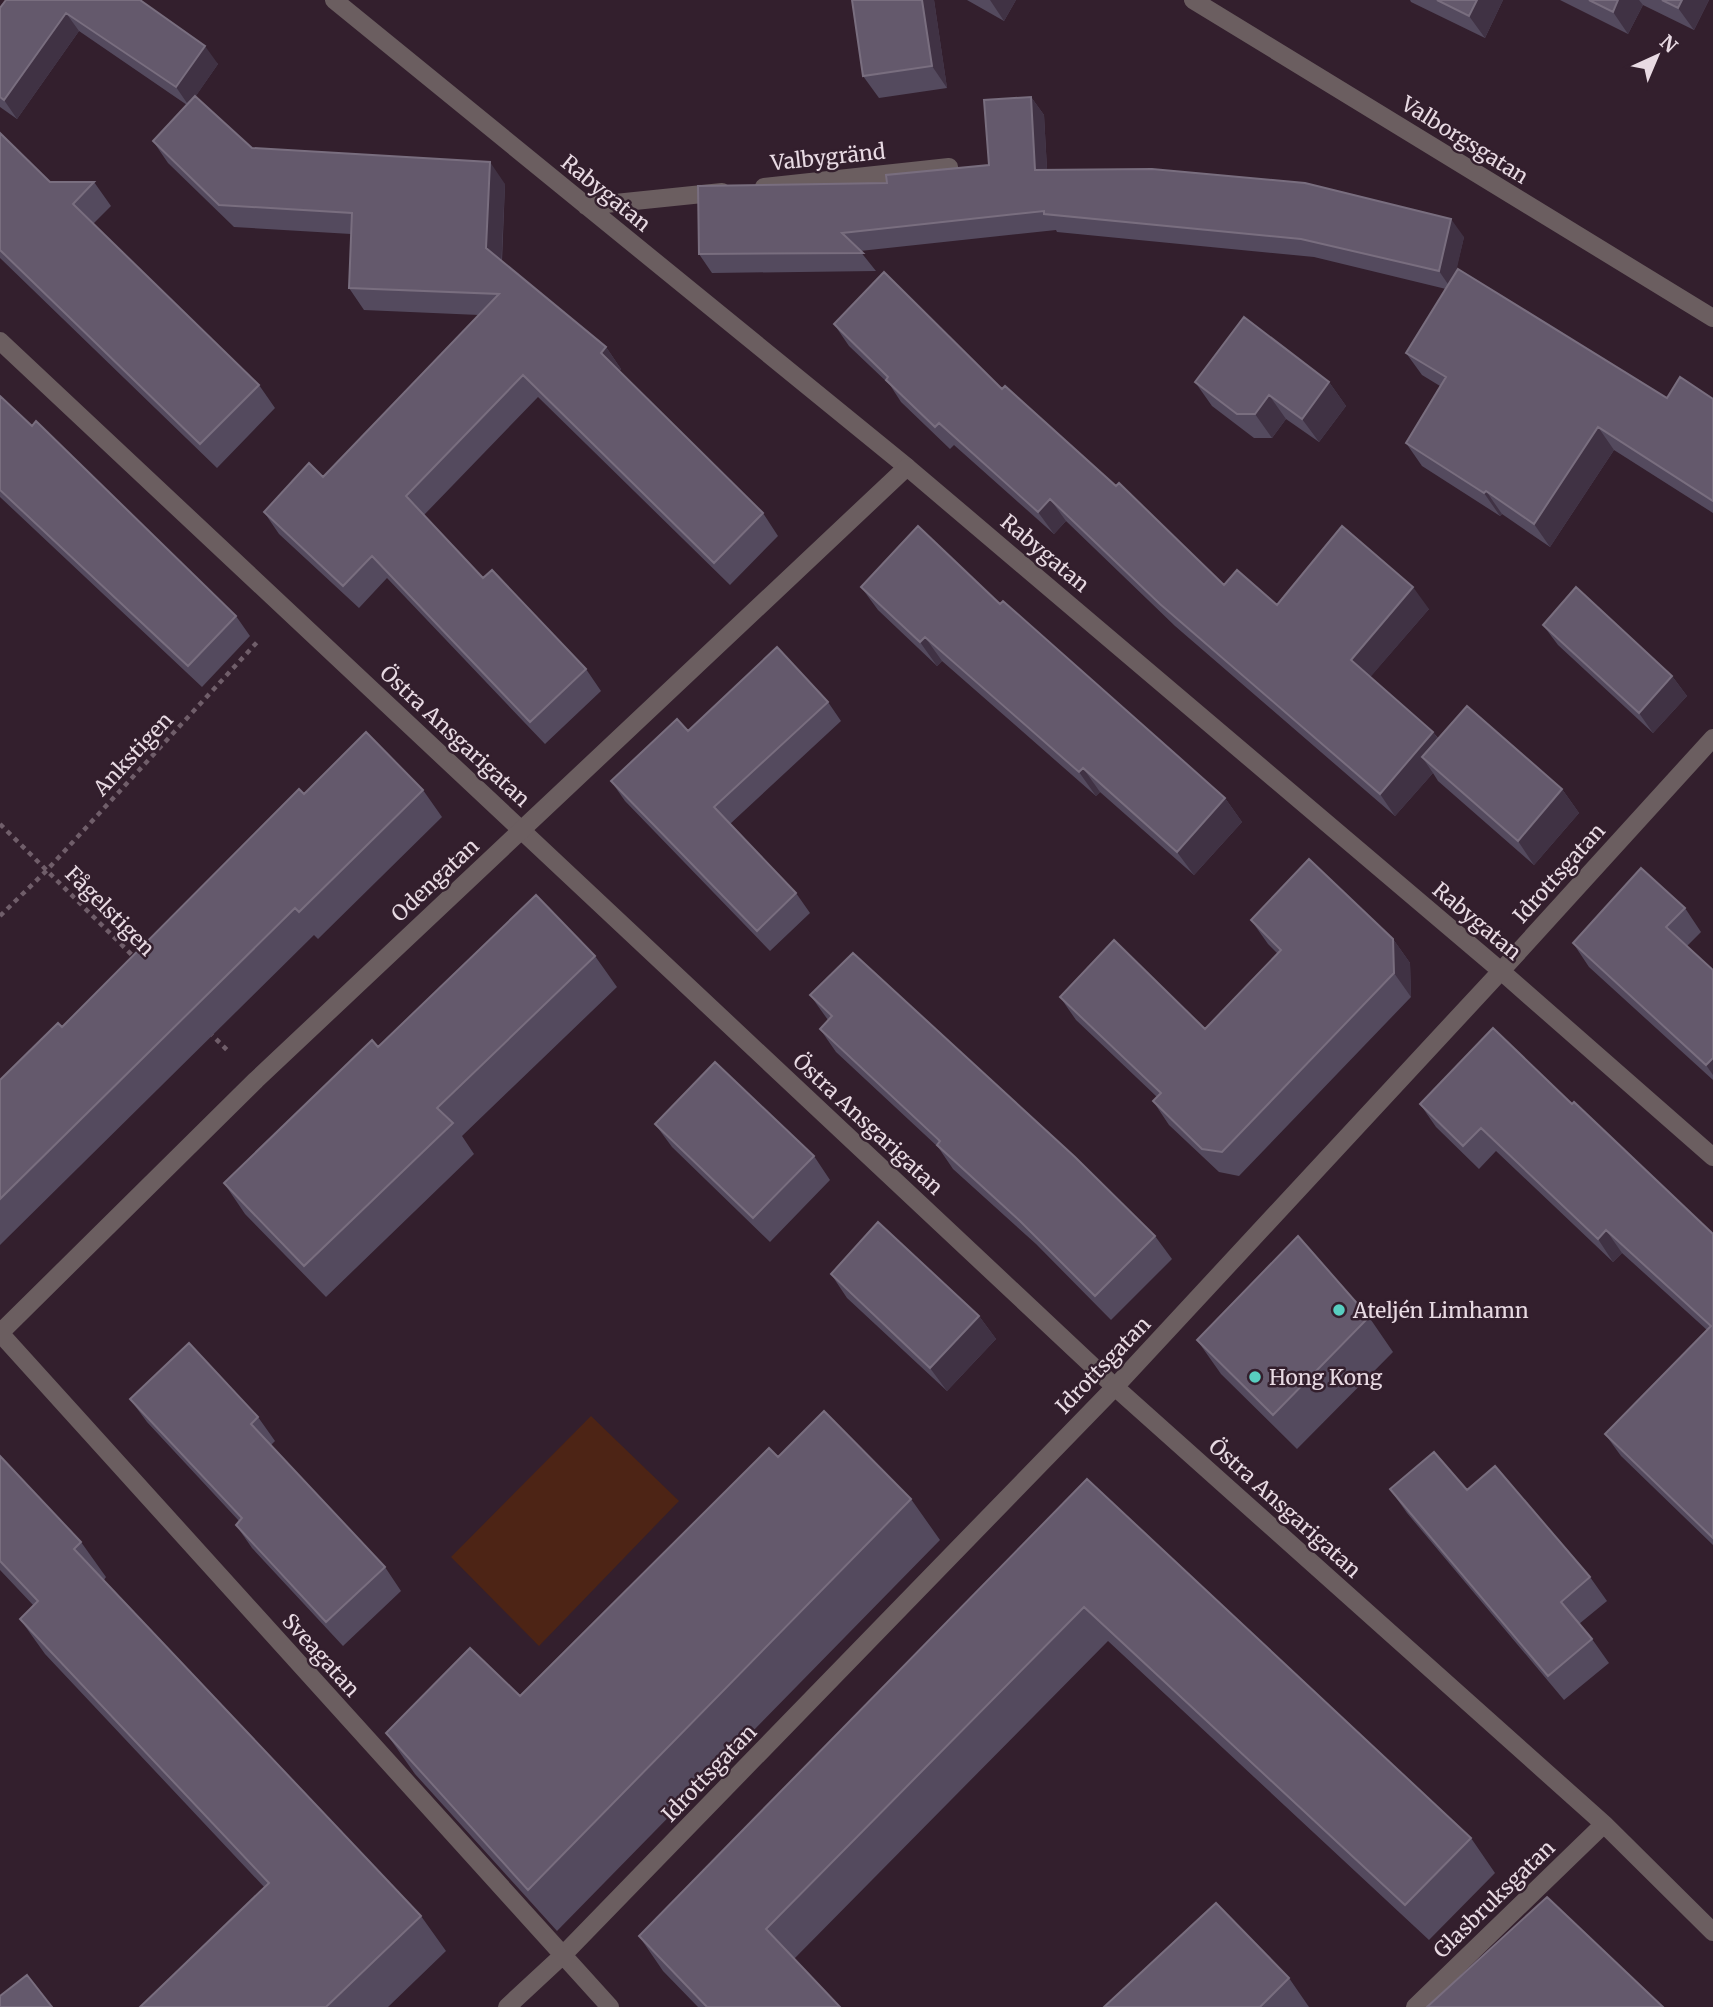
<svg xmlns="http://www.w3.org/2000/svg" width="1713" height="2007" viewBox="0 0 1713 2007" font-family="Merriweather,serif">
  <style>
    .green { fill: #4d2415 }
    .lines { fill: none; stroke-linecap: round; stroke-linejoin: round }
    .path { stroke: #705e6a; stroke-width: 4.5; stroke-dasharray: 5 5; stroke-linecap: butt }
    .pedestrian { stroke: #6b5e60; stroke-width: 18 }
    .minor { stroke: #6b5e60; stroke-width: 18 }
    .wall { fill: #544a5e }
    .shaded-wall { fill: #403244 }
    .building { fill: #64596c; stroke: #796e7f; stroke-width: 2 }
    .poi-dot { fill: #58cec0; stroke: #331f2d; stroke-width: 2.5 }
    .labels { text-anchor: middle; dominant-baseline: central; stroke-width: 5; stroke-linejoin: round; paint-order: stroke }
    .street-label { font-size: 21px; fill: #e8dae3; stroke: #331f2d }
    .poi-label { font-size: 21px; fill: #e8dae3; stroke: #331f2d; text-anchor: start }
  </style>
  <rect width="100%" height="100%" fill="#331f2d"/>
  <path class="green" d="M 591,1416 L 679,1501 L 539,1646 L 451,1557 Z"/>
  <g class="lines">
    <path class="path" d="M 0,824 L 136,959
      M 0,916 L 47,870 L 260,639
      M 209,1032 L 230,1053"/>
    <path class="pedestrian" d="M 334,0 L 907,467
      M 764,187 L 949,167
      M 586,206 L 722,192
      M 0,341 L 1115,1387"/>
    <path class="minor" d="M 1193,0 L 1713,318
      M 0,1333 L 256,1080 L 907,467 L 1501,971 L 1713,1157
      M 0,1333 L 610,2007
      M 1115,1387 L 1604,1824 L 1713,1932
      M 507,2007 L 562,1956 L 1115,1387 L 1501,971 L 1713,738
      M 1415,2007 L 1604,1824"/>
  </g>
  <path class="wall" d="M 852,0 L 934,0 L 947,88 L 879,98 L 863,76 Z
    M 967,0 L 1016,0 L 1004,21 Z
    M 1410,0 L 1503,0 L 1485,38 L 1411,2 Z
    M 1560,0 L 1709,0 L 1694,30 L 1643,5 L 1628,34 Z
    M 141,1 L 218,64 L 195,97 L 252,148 L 505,184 L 502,261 L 606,347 L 621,369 L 619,372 L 763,513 L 778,536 L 730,585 L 538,397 L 424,515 L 483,578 L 586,669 L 601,691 L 545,744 L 387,578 L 359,608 L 279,534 L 264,512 L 323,477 L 479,315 L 364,310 L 349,288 L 351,234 L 234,227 L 168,163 L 153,141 L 187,105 L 79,31 L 17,119 L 0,107 L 0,8 Z
    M 1031,97 L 1044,115 L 1047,169 L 1464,237 L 1455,274 L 1667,398 L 1713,399 L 1713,513 L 1614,450 L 1550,547 L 1502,514 L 1500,516 L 1422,466 L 1406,443 L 1440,386 L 1422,375 L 1406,353 L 1446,289 L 1314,257 L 1057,232 L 1056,230 L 860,251 L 876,271 L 712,273 L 699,254 L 887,183 L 989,165 Z
    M 0,133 L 50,182 L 94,182 L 111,206 L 93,224 L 259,385 L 275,408 L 217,468 L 0,258 Z
    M 834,324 L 1002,389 L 1224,585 L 1277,605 L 1429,609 L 1370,677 L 1433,732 L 1438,738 L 1562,789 L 1579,813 L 1534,865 L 1438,781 L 1433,773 L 1395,816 L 1175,626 L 1066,521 L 1054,534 L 954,445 L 950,449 L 901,402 L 890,385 L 849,346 Z
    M 1195,382 L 1329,382 L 1346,406 L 1319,442 L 1286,419 L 1272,438 L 1254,438 L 1212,406 Z
    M 0,396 L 236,616 L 250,636 L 202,687 L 0,497 Z
    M 861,587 L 1000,604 L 1225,798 L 1242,822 L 1194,875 L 1100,792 L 1096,796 L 942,661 L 937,666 L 878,610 Z
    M 1543,625 L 1672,676 L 1687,696 L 1653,733 L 1558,645 Z
    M 828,702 L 841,721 L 730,824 L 796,893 L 810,913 L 770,951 L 625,801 L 611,781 L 688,731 Z
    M 423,790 L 442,817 L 318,939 L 314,935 L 0,1245 L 0,1080 L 62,1027 L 304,794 Z
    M 1685,908 L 1701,932 L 1687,946 L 1713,970 L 1713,1080 L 1589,967 L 1573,943 Z
    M 1251,920 L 1393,939 L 1410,963 L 1411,997 L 1239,1176 L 1219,1172 L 1169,1125 L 1153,1101 L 1157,1097 L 1076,1020 L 1060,997 L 1205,1029 L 1278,954 L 1268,944 Z
    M 595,956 L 617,987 L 462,1136 L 474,1154 L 326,1297 L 245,1214 L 224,1183 L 378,1047 Z
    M 810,995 L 1155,1236 L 1172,1259 L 1111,1320 L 1036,1244 L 953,1169 L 938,1147 L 836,1052 L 820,1029 L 828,1020 Z
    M 1420,1104 L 1572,1104 L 1713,1234 L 1713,1545 L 1621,1456 L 1605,1434 L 1707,1330 L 1622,1253 L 1613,1262 L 1496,1151 L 1479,1169 L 1436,1127 Z
    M 655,1124 L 814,1156 L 830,1180 L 770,1242 L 672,1147 Z
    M 831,1274 L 979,1316 L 996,1339 L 947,1391 L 847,1298 Z
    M 1369,1317 L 1393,1352 L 1297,1449 L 1221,1374 L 1197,1340 Z
    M 130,1399 L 258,1417 L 275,1441 L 271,1445 L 385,1567 L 401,1591 L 343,1646 L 252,1548 L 236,1525 L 239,1521 L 147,1422 Z
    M 0,1456 L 81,1542 L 106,1577 L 104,1580 L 421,1916 L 446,1951 L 388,2007 L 140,2007 L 265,1888 L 45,1654 L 20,1619 L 34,1606 L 0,1570 Z
    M 778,1457 L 911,1499 L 940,1540 L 557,1931 L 415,1774 L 386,1733 L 520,1696 Z
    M 1087,1479 L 1471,1838 L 1495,1873 L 1429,1940 L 1108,1641 L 794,1959 L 840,2007 L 698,2007 L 663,1971 L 639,1936 Z
    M 1390,1489 L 1467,1490 L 1590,1577 L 1607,1601 L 1579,1624 L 1592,1639 L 1609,1663 L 1564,1700 L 1407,1513 Z
    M 1289,1978 L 1309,2007 L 1104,2007 Z"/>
  <path class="shaded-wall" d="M 922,0 L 934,0 L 947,88 L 932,66 Z
    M 990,0 L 1016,0 L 1004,21 Z
    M 1477,0 L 1503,0 L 1485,38 L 1469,16 Z
    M 1618,0 L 1639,0 L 1643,5 L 1628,34 L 1613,12 Z
    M 1682,0 L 1709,0 L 1694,30 L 1678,8 Z
    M 66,13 L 79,31 L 17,119 L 4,100 Z
    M 205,46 L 218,64 L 189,106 L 176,87 Z
    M 1031,97 L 1044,115 L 1048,188 L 1035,170 Z
    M 490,162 L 505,184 L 501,270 L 486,248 Z
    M 1451,219 L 1464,237 L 1452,290 L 1439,271 Z
    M 606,347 L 621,369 L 616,375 L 601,353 Z
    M 1329,382 L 1346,406 L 1319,442 L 1302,419 Z
    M 1269,395 L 1286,419 L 1272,438 L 1255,414 Z
    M 1598,427 L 1614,450 L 1550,547 L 1534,524 Z
    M 1486,491 L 1502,514 L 1500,516 L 1484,493 Z
    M 1050,499 L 1066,521 L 1054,534 L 1038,512 Z
    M 1413,587 L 1429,609 L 1366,682 L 1351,660 Z
    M 925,637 L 942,661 L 937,666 L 920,642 Z
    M 1672,676 L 1687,696 L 1653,733 L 1639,713 Z
    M 1433,732 L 1449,754 L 1422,757 L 1433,773 L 1395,816 L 1380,794 Z
    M 1083,768 L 1100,792 L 1096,796 L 1079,772 Z
    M 1562,789 L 1579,813 L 1534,865 L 1518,841 Z
    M 1225,798 L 1242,822 L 1194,875 L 1177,852 Z
    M 1393,939 L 1410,963 L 1411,997 L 1394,973 Z
    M 1713,1058 L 1713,1075 L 1706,1065 Z
    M 1606,1230 L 1622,1253 L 1613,1262 L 1598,1239 Z
    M 979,1316 L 996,1339 L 947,1391 L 930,1368 Z"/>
  <path class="building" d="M 6,0 L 140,0 L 205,46 L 176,87 L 66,13 L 4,100 L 0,97 L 0,8 Z
    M 852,0 L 922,0 L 932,66 L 863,76 Z
    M 1437,0 L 1477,0 L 1469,16 Z
    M 1589,0 L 1618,0 L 1613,12 Z
    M 1662,0 L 1682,0 L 1678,8 Z
    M 195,96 L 252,148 L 490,162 L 486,248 L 606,347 L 601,353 L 763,513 L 714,563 L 523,375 L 406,496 L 483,578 L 492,570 L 586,669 L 530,722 L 372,556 L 343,586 L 264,512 L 309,463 L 323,477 L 499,294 L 349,288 L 352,213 L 219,205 L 153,141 Z
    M 1031,97 L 1035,170 L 1152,169 L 1305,183 L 1451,219 L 1439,271 L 1301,239 L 1044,214 L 1044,211 L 842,233 L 863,253 L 699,254 L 698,186 L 887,183 L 886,175 L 989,165 L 984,100 Z
    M 0,133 L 50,182 L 94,182 L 73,204 L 259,385 L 200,444 L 0,250 Z
    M 1458,269 L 1667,398 L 1680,377 L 1713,399 L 1713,501 L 1598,427 L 1534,524 L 1486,491 L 1484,493 L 1406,443 L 1446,377 L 1406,353 Z
    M 884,272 L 1002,389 L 1005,386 L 1116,486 L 1119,483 L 1224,585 L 1237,570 L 1277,605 L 1342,526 L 1413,587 L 1351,660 L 1433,732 L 1380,794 L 1160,604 L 1050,499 L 1038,512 L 939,423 L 935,427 L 886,380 L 888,377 L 834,324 Z
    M 1244,317 L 1329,382 L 1302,419 L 1269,395 L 1255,414 L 1237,414 L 1195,382 Z
    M 0,396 L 32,426 L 36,421 L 236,616 L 188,666 L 0,490 Z
    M 918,526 L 1000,604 L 1003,601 L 1225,798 L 1177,852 L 1083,768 L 1079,772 L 925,637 L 920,642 L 861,587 Z
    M 1576,587 L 1672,676 L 1639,713 L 1543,625 Z
    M 777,647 L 828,702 L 714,807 L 796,893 L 757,931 L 611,781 L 677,719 L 688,731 Z
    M 1467,706 L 1562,789 L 1518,841 L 1422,757 Z
    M 366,732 L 423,790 L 299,912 L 295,908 L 0,1199 L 0,1080 L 58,1023 L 62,1027 L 299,789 L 304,794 Z
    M 1309,859 L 1393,939 L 1394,973 L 1222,1152 L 1202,1149 L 1153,1101 L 1161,1093 L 1060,997 L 1114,940 L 1205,1029 L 1281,950 L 1251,920 Z
    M 1641,868 L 1685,908 L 1666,927 L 1713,970 L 1713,1058 L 1706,1065 L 1573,943 Z
    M 536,895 L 595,956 L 437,1108 L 453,1123 L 304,1266 L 224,1183 L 372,1040 L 378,1047 Z
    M 853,953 L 1075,1157 L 1155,1236 L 1095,1296 L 1020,1221 L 937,1145 L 940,1141 L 820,1029 L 832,1016 L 810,995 Z
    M 1493,1028 L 1572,1104 L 1574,1102 L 1713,1234 L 1713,1538 L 1605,1434 L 1711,1326 L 1606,1230 L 1598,1239 L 1481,1128 L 1463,1146 L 1420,1104 Z
    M 715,1062 L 814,1156 L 753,1218 L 655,1124 Z
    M 878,1222 L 979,1316 L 930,1368 L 831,1274 Z
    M 1298,1236 L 1369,1317 L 1273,1415 L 1197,1340 Z
    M 189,1343 L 258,1417 L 251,1424 L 385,1567 L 326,1622 L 236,1525 L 242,1518 L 130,1399 Z
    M 824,1411 L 911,1499 L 528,1890 L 386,1733 L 470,1648 L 520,1696 L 769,1448 L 778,1457 Z
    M 1434,1452 L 1467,1490 L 1495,1466 L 1590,1577 L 1561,1602 L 1592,1639 L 1548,1676 L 1390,1489 Z
    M 0,1456 L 81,1542 L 74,1549 L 421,1916 L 326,2007 L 140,2007 L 269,1883 L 20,1619 L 38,1601 L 0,1561 Z
    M 1087,1479 L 1471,1838 L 1405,1905 L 1084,1607 L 766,1929 L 840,2007 L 707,2007 L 639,1936 Z
    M 1547,1897 L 1663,2007 L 1427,2007 Z
    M 1216,1903 L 1289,1978 L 1260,2007 L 1104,2007 Z
    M 27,1975 L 52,2007 L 0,2007 L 0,1996 Z"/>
  <g class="poi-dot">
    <circle cx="1339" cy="1310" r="7"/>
    <circle cx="1255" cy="1377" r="7"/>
  </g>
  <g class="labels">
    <g class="street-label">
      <text transform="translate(1465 140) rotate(32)">Valborgsgatan</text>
      <text transform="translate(828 157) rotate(-6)">Valbygränd</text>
      <text transform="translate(606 193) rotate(39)">Rabygatan</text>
      <text transform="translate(1045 553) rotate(40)">Rabygatan</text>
      <text transform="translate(455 736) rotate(43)">Östra Ansgarigatan</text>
      <text transform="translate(133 754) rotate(-47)">Ankstigen</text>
      <text transform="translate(1559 873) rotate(-48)">Idrottsgatan</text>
      <text transform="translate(435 880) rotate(-43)">Odengatan</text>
      <text transform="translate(110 911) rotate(45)">Fågelstigen</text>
      <text transform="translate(1477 921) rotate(40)">Rabygatan</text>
      <text transform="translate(868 1124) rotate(43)">Östra Ansgarigatan</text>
      <text transform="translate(1103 1365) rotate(-46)">Idrottsgatan</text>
      <text transform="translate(1285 1508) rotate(42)">Östra Ansgarigatan</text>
      <text transform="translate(321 1655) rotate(48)">Sveagatan</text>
      <text transform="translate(709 1773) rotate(-46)">Idrottsgatan</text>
      <text transform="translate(1494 1899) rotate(-44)">Glasbruksgatan</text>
    </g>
    <g class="poi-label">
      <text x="1353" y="1310">Ateljén Limhamn</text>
      <text x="1269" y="1377">Hong Kong</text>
    </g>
  </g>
  <g transform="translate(1657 56) rotate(44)" stroke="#331f2d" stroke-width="5" paint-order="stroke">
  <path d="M0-5L12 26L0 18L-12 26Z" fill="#e8dae3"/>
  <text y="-10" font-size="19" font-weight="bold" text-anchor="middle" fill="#e8dae3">N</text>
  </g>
</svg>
